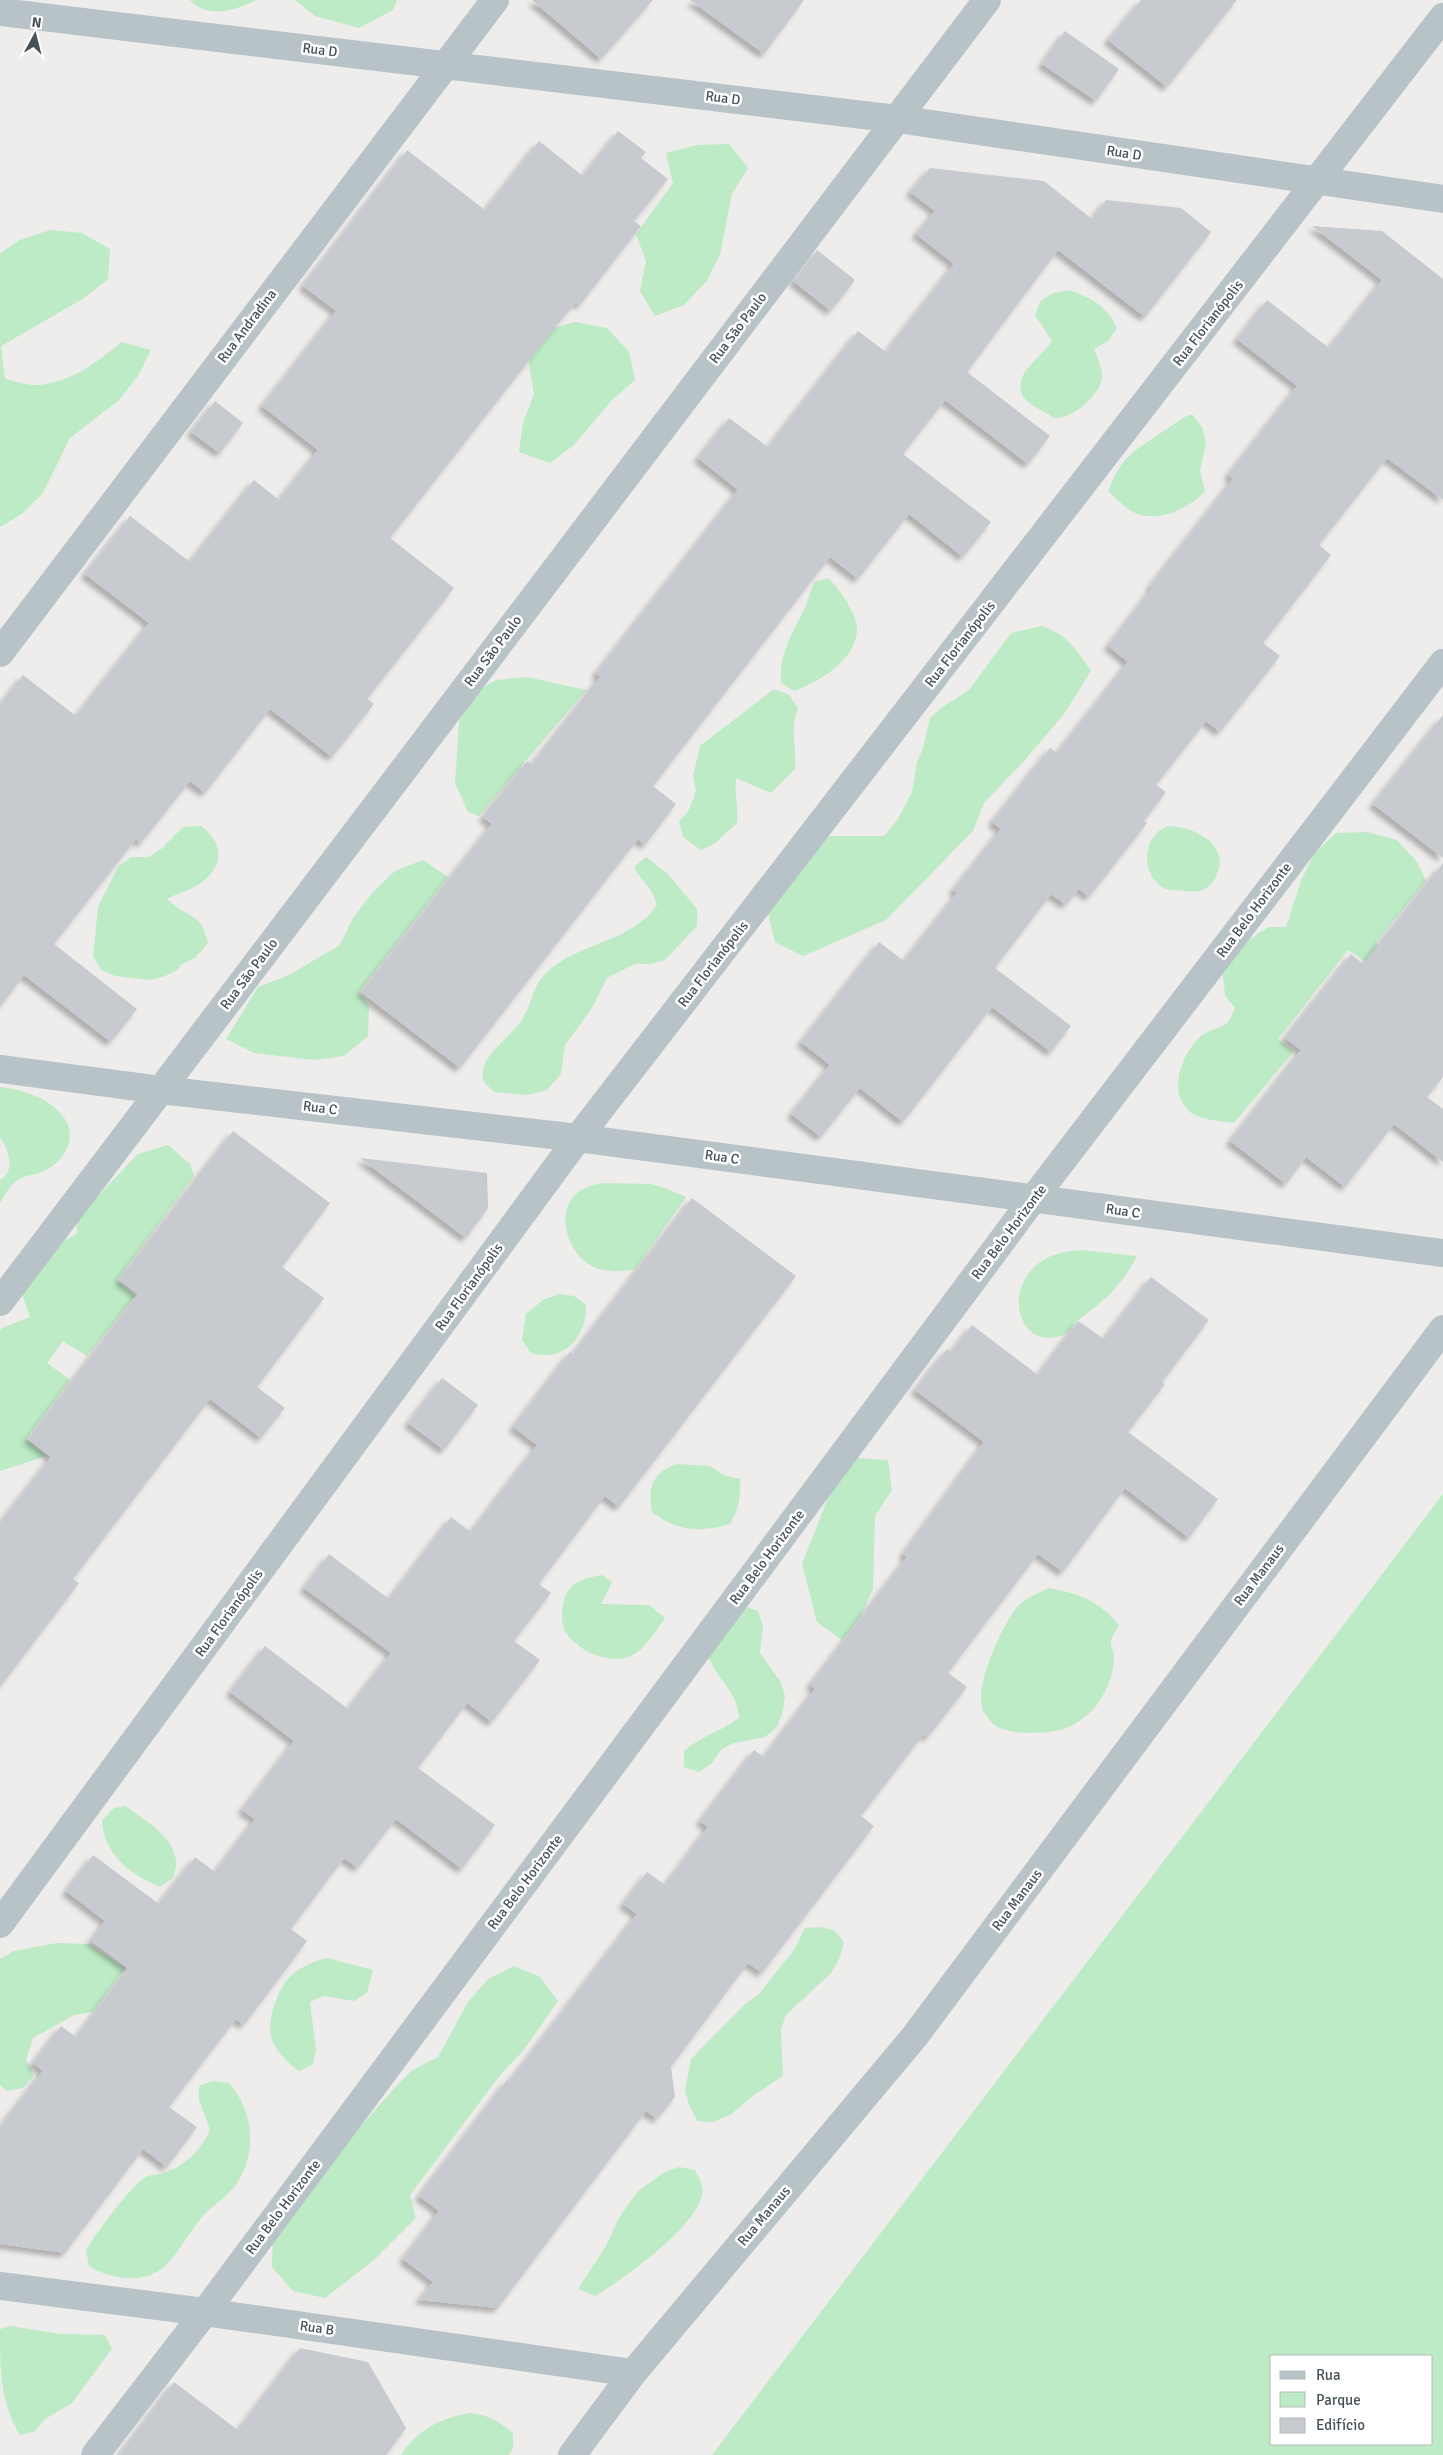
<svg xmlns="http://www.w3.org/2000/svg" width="1443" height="2455" viewBox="0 0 1443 2455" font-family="Signika,sans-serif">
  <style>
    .green { fill: #bcebc5; fill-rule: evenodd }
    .building { fill: #c7cacf; filter: url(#shadow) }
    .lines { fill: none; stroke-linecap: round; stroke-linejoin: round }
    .minor { stroke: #b8c3c8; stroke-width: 28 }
    .labels { text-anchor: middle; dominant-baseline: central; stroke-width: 5; stroke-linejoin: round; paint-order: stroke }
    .street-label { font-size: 14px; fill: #465258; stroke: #fff }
  </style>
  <defs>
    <filter id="shadow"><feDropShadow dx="-4.5" dy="4.5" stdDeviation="2.5" flood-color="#0004"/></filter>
  </defs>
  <rect width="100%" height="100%" fill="#efecec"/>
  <path class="green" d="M 190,0 L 256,0 C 235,11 207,19 190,0 Z
    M 295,0 L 397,0 L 393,10 L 359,28 L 315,16 Z
    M 729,144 L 748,168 L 732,194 L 720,255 L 706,282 L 684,305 L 655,316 L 640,291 L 646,261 L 636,234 L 673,183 L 666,153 L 697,145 Z
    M 50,230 L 82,233 L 110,249 L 108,279 L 84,298 L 1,346 L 5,379 C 15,381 29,386 40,385 C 72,381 97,363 121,342 L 151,350 L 138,376 L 119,400 L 70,438 L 43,493 L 22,514 L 0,527 L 0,253 L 20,240 Z
    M 1070,290 C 1092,299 1107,306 1117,328 L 1108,341 L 1094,349 C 1097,358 1103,368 1102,378 C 1100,395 1073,419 1055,418 C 1053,417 1048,414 1045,412 C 1030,405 1014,396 1023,376 C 1026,367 1046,351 1052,341 L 1035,315 L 1041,300 L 1054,293 Z
    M 575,322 L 607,328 L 629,352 L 635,380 L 612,400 L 574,445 L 550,463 L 519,452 L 523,423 L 534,394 L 529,365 L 531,334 Z
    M 1192,414 L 1202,427 L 1206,443 L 1200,471 L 1205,491 C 1189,509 1157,524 1133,512 C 1124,507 1116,498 1108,491 C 1125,451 1133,453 1165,430 C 1175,424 1181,418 1192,414 Z
    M 828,578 C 839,588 859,616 857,632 C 854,661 819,682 794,691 L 781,683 C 779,655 791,636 803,612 C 808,603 810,592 814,582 Z
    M 1042,626 C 1069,636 1075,648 1091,671 L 1064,714 L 1025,760 L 984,803 L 973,831 L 886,920 L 803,956 L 775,942 L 768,913 L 822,836 L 884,836 L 898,819 L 912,792 L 917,762 L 923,748 L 930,718 L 941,708 L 969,690 L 1011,633 Z
    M 527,677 L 586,690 L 479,816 L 468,812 L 455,783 L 459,722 L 470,695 L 496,680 Z
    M 774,689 L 789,695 L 798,708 C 789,734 797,745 795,769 L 771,793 L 736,778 C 734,794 739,807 737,823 L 714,844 L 701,850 L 683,837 L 679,822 L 689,810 L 696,791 L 693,776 L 700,746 Z
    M 201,826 C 226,845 224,869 196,886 C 187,891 176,894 167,899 C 188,920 200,909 208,943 L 195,958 L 180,965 L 179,969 L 163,977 L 148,980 L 116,976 L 101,970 L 93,956 L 98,907 L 118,867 L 131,857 L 149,857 L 161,849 L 183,827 Z
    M 1169,826 C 1198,827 1234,848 1214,880 C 1205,895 1192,892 1177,890 C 1174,890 1168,890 1166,889 C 1145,880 1141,849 1156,834 C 1159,830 1165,828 1169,826 Z
    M 1367,832 L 1397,840 L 1417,862 L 1426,881 L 1376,942 L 1390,962 L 1379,971 L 1348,950 L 1278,1039 L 1294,1051 L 1234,1123 C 1221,1121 1196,1120 1187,1109 C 1168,1089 1183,1052 1201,1036 C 1209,1030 1221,1028 1228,1022 C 1231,1019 1233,1012 1235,1008 L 1225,996 L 1222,966 L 1230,951 L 1269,927 L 1286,927 L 1301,881 L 1314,854 L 1336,833 Z
    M 646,857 L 669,875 L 697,909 L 697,926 L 665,960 L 651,964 L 635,964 L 607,978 L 592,1008 L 565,1045 L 561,1074 L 547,1090 L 527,1095 L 494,1092 L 483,1081 C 483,1077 482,1070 484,1066 C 488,1053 509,1036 518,1025 C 535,1005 529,985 553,967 C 586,942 633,940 657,905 C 652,886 643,884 634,867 Z
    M 423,860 L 448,877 L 359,992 L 369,1006 L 368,1036 L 344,1056 L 314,1060 L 254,1053 L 226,1039 L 258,987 L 287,976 L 340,945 L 353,918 L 373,892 L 395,871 Z
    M 0,1087 C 23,1090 47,1097 62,1115 C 79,1135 66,1161 44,1171 C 34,1176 24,1174 15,1182 C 8,1188 4,1196 0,1204 L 0,1180 C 16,1171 9,1149 0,1138 Z
    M 168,1145 L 190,1164 L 194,1176 L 117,1280 L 135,1296 L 87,1356 L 63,1341 L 47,1363 L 70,1380 L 26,1439 L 47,1456 L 0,1471 L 0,1332 L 2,1328 L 30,1317 L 20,1288 L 51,1247 L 77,1234 L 76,1219 L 138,1154 Z
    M 604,1183 L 650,1184 L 665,1188 L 686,1197 L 635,1269 C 620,1272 603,1273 590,1265 C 568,1252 555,1214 576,1194 C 584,1187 593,1185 604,1183 Z
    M 1082,1250 L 1137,1256 C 1125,1281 1104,1302 1082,1317 C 1075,1322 1070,1332 1063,1335 C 1015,1353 1000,1280 1049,1257 C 1059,1252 1071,1251 1082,1250 Z
    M 559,1294 L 574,1296 L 586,1305 C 587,1337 564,1363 531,1353 L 522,1340 L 526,1314 L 543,1300 Z
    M 857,1458 L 888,1460 L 892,1490 L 875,1516 L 873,1589 L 860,1617 L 842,1640 L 817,1622 L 802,1564 L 835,1480 Z
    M 677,1464 L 710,1466 L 724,1475 L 740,1479 C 741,1497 739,1509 730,1524 C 702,1533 675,1531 652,1512 C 648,1487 652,1472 677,1464 Z
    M 1443,1494 L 1443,2455 L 712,2455 ZM 1432,2356 L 1432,2444 L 1272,2444 L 1272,2356 Z
    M 602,1575 L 612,1582 L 601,1604 L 649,1605 L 665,1618 C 656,1630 648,1645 636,1653 C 615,1668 577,1652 565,1631 C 559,1620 562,1593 573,1585 C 581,1579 592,1577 602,1575 Z
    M 1049,1588 C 1082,1595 1096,1599 1119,1625 C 1117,1630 1111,1637 1111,1642 C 1111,1647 1114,1652 1114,1657 C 1114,1674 1106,1693 1096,1706 C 1090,1713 1081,1721 1073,1725 C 1055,1735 1007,1737 992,1723 C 989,1720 985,1714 983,1710 C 973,1688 1003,1622 1019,1605 C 1027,1597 1039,1593 1049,1588 Z
    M 741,1605 L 758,1611 L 763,1626 L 760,1653 L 780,1681 L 785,1696 L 783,1711 L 777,1727 L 765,1737 L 734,1743 L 721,1750 L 711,1764 L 699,1772 L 684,1767 L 684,1751 C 700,1737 721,1731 739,1718 C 737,1688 714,1679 707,1651 Z
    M 125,1806 C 144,1819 176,1838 176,1863 C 176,1868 174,1874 173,1878 L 160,1887 C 130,1874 104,1855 102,1820 L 114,1808 Z
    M 820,1927 L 834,1930 L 844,1942 L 840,1957 L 832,1972 L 786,2015 L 781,2029 L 783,2076 L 754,2095 L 730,2115 L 713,2122 L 697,2121 L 689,2105 L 685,2091 L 691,2059 L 745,2004 L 758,1995 L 794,1950 L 805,1928 Z
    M 57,1943 L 89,1944 L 125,1968 L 93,2012 L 74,2015 L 33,2038 L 26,2060 L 32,2070 L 33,2077 L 23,2088 L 7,2091 L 0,2085 L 0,1959 L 14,1951 Z
    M 327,1958 L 373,1970 L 367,1993 L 354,2001 L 324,1996 L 310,2002 L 316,2049 L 313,2064 L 299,2071 C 288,2063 273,2049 271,2035 C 268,2019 277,1992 287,1980 C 297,1968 314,1961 327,1958 Z
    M 514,1966 L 540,1977 L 558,2001 L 523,2051 L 501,2074 L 410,2195 L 416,2218 L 374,2260 L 325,2298 L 293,2291 L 272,2267 L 273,2233 L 289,2207 L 390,2093 L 411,2071 L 438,2057 L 468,2002 L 488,1979 Z
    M 213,2081 L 229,2083 C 254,2111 258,2155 235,2186 C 225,2198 212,2206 202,2217 C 188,2233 178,2256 161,2269 C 140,2285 109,2278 89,2266 L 86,2250 C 96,2234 132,2183 148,2176 C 153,2174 159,2175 163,2173 C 184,2167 202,2149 210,2130 L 199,2100 L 199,2086 Z
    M 679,2167 L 695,2170 C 700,2179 705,2188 701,2199 C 689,2232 625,2278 595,2296 L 578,2289 L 606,2246 L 620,2216 L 638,2191 L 665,2172 Z
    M 11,2326 L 61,2334 L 105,2335 L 112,2349 L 72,2403 L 45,2419 L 35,2431 L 20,2435 C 0,2402 0,2368 0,2329 Z
    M 470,2413 C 488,2415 499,2421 513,2433 L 513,2448 L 509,2455 L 401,2455 C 417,2430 441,2418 470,2413 Z"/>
  <path class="building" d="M 532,0 L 653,0 L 601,59 Z
    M 690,0 L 804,0 L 764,54 Z
    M 1141,0 L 1237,0 L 1167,87 L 1108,40 Z
    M 1065,31 L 1119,69 L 1096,101 L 1042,64 Z
    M 618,131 L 646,152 L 641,158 L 668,179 L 634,221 L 641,226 L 580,305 L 576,302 L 553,330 L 390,538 L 454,588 L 367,699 L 374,704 L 332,757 L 270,709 L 205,793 L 190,781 L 141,843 L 136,839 L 54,944 L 137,1009 L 111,1042 L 24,975 L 0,1007 L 0,705 L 23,675 L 76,716 L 149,623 L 85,574 L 130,516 L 190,562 L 254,480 L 279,500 L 318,450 L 262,406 L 336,311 L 303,286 L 407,150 L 485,210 L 539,141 L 583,176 Z
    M 930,168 L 1044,181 L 1092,219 L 1106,200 L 1181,208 L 1211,232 L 1145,317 L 1058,250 L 967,372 L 1050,436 L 1028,464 L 945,400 L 903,454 L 991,522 L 963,557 L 909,514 L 858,579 L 830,557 L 653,786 L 676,804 L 645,845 L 638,839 L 460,1068 L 361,992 L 492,824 L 483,817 L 527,761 L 532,764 L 600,677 L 596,673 L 738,490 L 698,458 L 729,418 L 768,447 L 858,331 L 886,352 L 954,264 L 916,234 L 935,211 L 910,192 Z
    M 1312,226 L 1382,231 L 1443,279 L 1443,500 L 1387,458 L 1319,545 L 1331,555 L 1263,643 L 1280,656 L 1220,732 L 1206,721 L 1156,785 L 1166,792 L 1144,821 L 1147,823 L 1089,897 L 1079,889 L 1066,905 L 1051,894 L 995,968 L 1071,1026 L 1051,1052 L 992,1007 L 903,1122 L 860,1088 L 821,1137 L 791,1114 L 830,1065 L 801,1042 L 879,942 L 904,961 L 957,893 L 953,890 L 1001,829 L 992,822 L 1050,748 L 1057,753 L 1128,662 L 1108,646 L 1152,588 L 1150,586 L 1233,479 L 1228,475 L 1297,386 L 1237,339 L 1267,300 L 1329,348 L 1382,280 Z
    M 817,250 L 855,280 L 831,311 L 793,281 Z
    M 215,401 L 243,423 L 220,453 L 191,432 Z
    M 1443,715 L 1443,858 L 1373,804 Z
    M 1443,863 L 1443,1077 L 1427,1097 L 1443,1109 L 1443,1162 L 1394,1124 L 1345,1187 L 1306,1157 L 1286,1184 L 1230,1141 L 1301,1050 L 1285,1038 L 1351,954 L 1363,964 Z
    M 233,1131 L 330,1203 L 282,1267 L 324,1298 L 257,1387 L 285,1408 L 261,1438 L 210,1399 L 73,1579 L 79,1583 L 0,1687 L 0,1523 L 51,1457 L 28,1439 L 138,1294 L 119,1280 Z
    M 360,1158 L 487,1173 L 488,1208 L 466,1238 Z
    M 692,1198 L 796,1276 L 619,1507 L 605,1496 L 539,1584 L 551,1593 L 514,1641 L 540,1660 L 492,1722 L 467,1703 L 418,1768 L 495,1825 L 462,1869 L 396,1819 L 358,1868 L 344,1858 L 291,1929 L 307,1941 L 244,2025 L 236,2019 L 169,2107 L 197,2127 L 167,2167 L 143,2149 L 65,2253 L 0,2244 L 0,2127 L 43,2071 L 33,2063 L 61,2026 L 76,2037 L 128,1968 L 91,1941 L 105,1921 L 66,1891 L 93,1855 L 159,1904 L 195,1857 L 215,1872 L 255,1819 L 242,1810 L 294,1741 L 230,1692 L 265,1646 L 348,1709 L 391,1653 L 304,1588 L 329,1554 L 389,1599 L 451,1517 L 471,1532 L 537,1445 L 513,1427 L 570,1352 L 573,1354 Z
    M 1151,1277 L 1209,1320 L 1162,1382 L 1165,1384 L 1128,1432 L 1218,1499 L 1189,1538 L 1125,1488 L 1063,1572 L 1038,1554 L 948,1673 L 967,1687 L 928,1737 L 924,1734 L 861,1816 L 874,1826 L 762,1973 L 748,1963 L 671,2067 L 675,2097 L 657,2119 L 646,2111 L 498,2308 L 419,2300 L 433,2282 L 403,2259 L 439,2211 L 419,2196 L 507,2080 L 509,2082 L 637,1914 L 623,1904 L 647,1872 L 665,1885 L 708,1827 L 700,1821 L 754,1750 L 764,1757 L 815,1689 L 810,1685 L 907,1557 L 903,1554 L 984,1442 L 915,1390 L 947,1349 L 951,1352 L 972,1325 L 1038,1375 L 1078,1321 L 1104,1339 Z
    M 442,1378 L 478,1405 L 444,1450 L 408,1423 Z
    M 300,2348 L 368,2362 L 406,2428 L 386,2455 L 119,2455 L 174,2382 L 238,2430 Z"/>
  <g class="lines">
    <path class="minor" d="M 0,12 L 897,119 L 1443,199
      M 0,653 L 495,0
      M 0,1069 L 161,1090 L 578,1138 L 1443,1253
      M 0,1302 L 987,0
      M 0,1924 L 578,1138 L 1443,17
      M 0,2286 L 205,2312 L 633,2373
      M 95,2455 L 205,2312 L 1033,1199 L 1443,663
      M 572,2455 L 633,2373 L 915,2036 L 1443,1329"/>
  </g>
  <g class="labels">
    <g class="street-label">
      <text transform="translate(320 50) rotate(7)">Rua D</text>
      <text transform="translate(723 98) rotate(7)">Rua D</text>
      <text transform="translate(1124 153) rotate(9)">Rua D</text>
      <text transform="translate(1208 323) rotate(-52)">Rua Florianópolis</text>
      <text transform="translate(247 326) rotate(-53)">Rua Andradina</text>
      <text transform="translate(738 328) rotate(-53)">Rua São Paulo</text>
      <text transform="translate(960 644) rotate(-52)">Rua Florianópolis</text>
      <text transform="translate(493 651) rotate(-53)">Rua São Paulo</text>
      <text transform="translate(1254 910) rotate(-53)">Rua Belo Horizonte</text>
      <text transform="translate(713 964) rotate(-52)">Rua Florianópolis</text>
      <text transform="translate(249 974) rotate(-53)">Rua São Paulo</text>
      <text transform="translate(320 1108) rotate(7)">Rua C</text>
      <text transform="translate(722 1157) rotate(8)">Rua C</text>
      <text transform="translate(1123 1211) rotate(8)">Rua C</text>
      <text transform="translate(1009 1232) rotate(-53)">Rua Belo Horizonte</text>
      <text transform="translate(469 1287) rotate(-54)">Rua Florianópolis</text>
      <text transform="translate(767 1557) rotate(-53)">Rua Belo Horizonte</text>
      <text transform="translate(1259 1575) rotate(-53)">Rua Manaus</text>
      <text transform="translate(229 1613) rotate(-54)">Rua Florianópolis</text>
      <text transform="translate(525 1882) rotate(-53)">Rua Belo Horizonte</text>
      <text transform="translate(1017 1900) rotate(-53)">Rua Manaus</text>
      <text transform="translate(283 2207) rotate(-53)">Rua Belo Horizonte</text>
      <text transform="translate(764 2216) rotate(-50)">Rua Manaus</text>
      <text transform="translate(317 2328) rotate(8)">Rua B</text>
    </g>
  </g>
  <rect x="1270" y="2355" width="162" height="90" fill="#ffffff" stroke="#b5babc"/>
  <rect x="1280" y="2371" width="25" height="8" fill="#b8c3c8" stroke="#b5babc"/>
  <text x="1316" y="2380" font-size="15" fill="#465258">Rua</text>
  <rect x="1280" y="2392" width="25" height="15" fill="#bcebc5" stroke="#b5babc"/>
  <text x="1316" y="2405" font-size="15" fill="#465258">Parque</text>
  <rect x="1280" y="2418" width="25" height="15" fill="#c7cacf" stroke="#b5babc"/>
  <text x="1316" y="2430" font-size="15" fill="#465258">Edifício</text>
  <g transform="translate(35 35) rotate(7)" stroke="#ffffff" stroke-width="4" paint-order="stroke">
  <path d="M0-4L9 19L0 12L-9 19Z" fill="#465258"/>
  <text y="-8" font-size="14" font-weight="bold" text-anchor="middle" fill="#465258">N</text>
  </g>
</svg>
